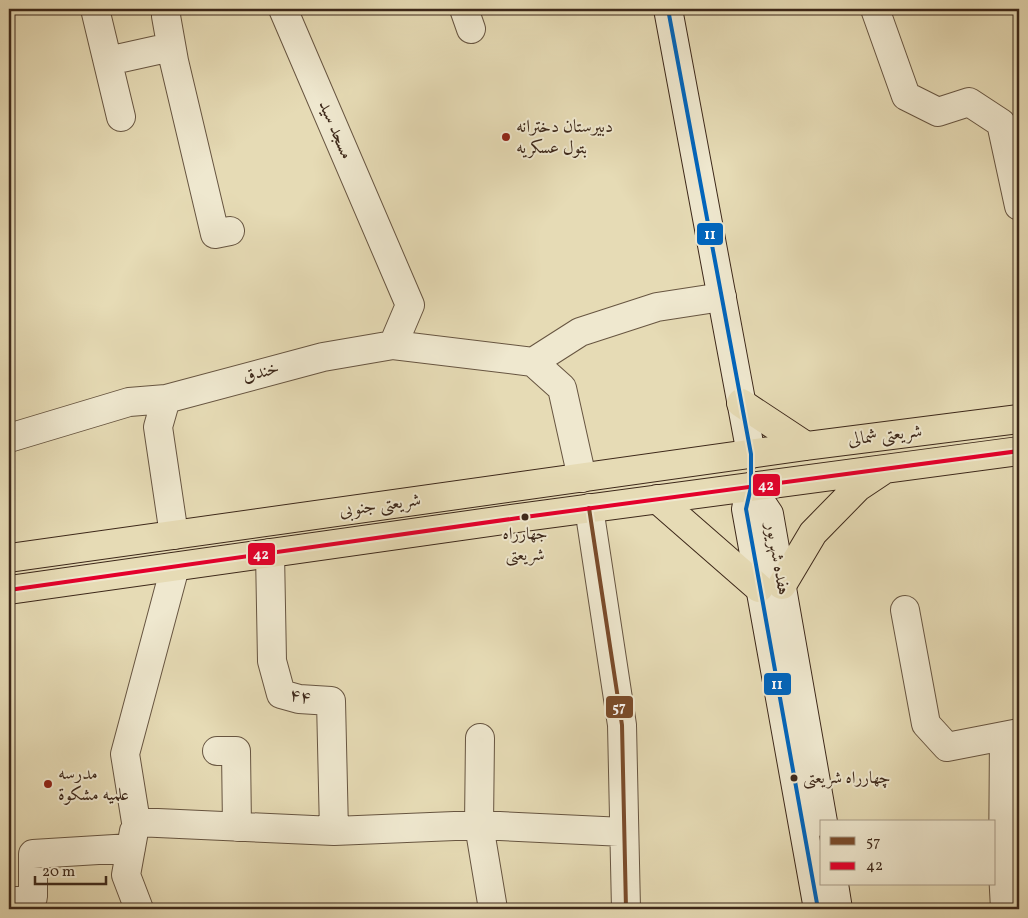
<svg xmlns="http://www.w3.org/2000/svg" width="1028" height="918" viewBox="0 0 1028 918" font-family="Vollkorn,Amiri,serif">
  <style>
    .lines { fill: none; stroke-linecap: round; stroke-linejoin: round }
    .minor-casing { stroke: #675541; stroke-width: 30 }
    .secondary-casing { stroke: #3d281a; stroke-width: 30 }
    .primary-casing { stroke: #3d281a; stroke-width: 30 }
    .minor { stroke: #efe8cf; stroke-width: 28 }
    .secondary { stroke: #efe8cf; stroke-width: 28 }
    .primary { stroke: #e6dbb5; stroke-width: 28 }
    .bus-1-casing { stroke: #efe8cf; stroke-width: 8 }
    .bus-2-casing { stroke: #efe8cf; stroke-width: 8 }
    .bus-3-casing { stroke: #efe8cf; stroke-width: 8 }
    .bus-1 { stroke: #7a4b2a; stroke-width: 4 }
    .bus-2 { stroke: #e4002b; stroke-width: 4 }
    .bus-3 { stroke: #0065bd; stroke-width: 4 }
    .poi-dot { fill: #8f2418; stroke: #efe8cf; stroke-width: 2 }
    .bus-dot { fill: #3d281a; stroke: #efe8cf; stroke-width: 2 }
    .labels { text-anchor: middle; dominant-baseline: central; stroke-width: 4; stroke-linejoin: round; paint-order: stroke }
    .bus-label { font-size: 17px; fill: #3d281a; stroke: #efe8cf }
    .poi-label { font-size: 18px; fill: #3d281a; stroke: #efe8cf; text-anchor: start }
    .street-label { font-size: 18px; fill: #3d281a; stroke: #efe8cf }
    .line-badge { stroke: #efe8cf; stroke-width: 2 }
    .badge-label { font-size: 14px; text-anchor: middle; font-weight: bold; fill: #fff }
  </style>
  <rect width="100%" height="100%" fill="#e6dbb5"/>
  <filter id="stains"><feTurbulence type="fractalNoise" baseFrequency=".004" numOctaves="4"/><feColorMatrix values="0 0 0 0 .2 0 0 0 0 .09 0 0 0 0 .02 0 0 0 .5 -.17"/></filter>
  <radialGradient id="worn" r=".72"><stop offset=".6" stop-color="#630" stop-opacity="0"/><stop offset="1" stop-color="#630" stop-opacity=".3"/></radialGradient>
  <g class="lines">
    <defs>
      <path id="minor" d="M 95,9 L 121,117
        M 167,9 L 166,16 L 174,61 L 215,234 L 230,231
        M 464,9 L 471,29
        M 875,9 L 906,96 L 938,112 L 969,102 L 1001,123 L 1019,206
        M 108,61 L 171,47
        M 393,345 L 533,362 L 562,388 L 582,478
        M 533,362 L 580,332 L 657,307 L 722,297
        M 9,438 L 129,402 L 166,399
        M 589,508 L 622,725 L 626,909
        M 174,535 L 158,427 L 166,399 L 323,357 L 393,345 L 410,305 L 283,9
        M 270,553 L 272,661 L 281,694 L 299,699 L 331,701 L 334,831
        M 175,567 L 125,754 L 136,822 L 334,831 L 479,825 L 624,832
        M 905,610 L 926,724 L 947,747 L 1019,733
        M 1004,736 L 1003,871 L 1005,909
        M 480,738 L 479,825 L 493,909
        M 217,751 L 236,751 L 237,827
        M 134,831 L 126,875 L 139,909
        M 9,903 L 33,897 L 33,854 L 131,848"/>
      <path id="secondary" d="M 668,9 L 751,454
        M 751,487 L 746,509 L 818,909
        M 751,487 L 769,514 L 823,822
        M 834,884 L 838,909"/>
      <path id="primary" d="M 741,403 L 806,446
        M 657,499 L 759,588
        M 9,558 L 806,446 L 1019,419
        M 782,585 L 813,533 L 858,487 L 882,471
        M 9,590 L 525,517 L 1019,451"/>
    </defs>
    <use href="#minor" class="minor-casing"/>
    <use href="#secondary" class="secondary-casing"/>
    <use href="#primary" class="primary-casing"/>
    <use href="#minor" class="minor"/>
    <use href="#secondary" class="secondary"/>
    <use href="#primary" class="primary"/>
    <defs>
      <path id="bus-1" d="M 589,508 L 622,725 L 626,909"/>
      <path id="bus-2" d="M 9,590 L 525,517 L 1019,451"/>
      <path id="bus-3" d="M 668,9 L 751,454 L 751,487 L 746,509 L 818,909"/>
    </defs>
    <use href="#bus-1" class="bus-1-casing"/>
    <use href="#bus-2" class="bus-2-casing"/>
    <use href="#bus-3" class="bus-3-casing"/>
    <use href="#bus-1" class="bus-1"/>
    <use href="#bus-2" class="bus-2"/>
    <use href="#bus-3" class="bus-3"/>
  </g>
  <g class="poi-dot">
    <circle cx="506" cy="137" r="5"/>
    <circle cx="48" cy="784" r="5"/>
  </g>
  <g class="bus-dot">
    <circle cx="525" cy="517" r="4.5"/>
    <circle cx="794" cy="778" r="4.5"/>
  </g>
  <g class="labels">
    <g class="bus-label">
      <text x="525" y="534">جهارراه<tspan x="525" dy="21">شریعتی</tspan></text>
      <text x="803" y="778" text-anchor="start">چهارراه شریعتی</text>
    </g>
    <g class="poi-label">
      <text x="516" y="127">دبیرستان دخترانه<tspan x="516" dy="21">بتول عسکریه</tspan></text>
      <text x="58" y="774">مدرسه<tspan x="58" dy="21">علمیه مشکوة</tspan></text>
    </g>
    <g class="street-label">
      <text transform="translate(335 130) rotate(67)">مسجد سید</text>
      <text transform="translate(261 373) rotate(-15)">خندق</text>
      <text transform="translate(885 436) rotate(-7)">شریعتی شمالی</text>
      <text transform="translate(380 506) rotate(-8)">شریعتی جنوبی</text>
      <text transform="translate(777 559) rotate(80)">هفده شهریور</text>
      <text transform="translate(300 697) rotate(10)">۴۴</text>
    </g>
  </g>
  <g class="line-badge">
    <rect x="696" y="222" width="28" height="24" rx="5" fill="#0065bd"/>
    <rect x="752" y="473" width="29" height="24" rx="5" fill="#e4002b"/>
    <rect x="247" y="542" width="29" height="24" rx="5" fill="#e4002b"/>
    <rect x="763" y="672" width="29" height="24" rx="5" fill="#0065bd"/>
    <rect x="605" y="695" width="29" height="24" rx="5" fill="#7a4b2a"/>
  </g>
  <g class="badge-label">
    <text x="710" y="239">11</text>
    <text x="766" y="490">42</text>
    <text x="261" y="559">42</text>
    <text x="777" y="689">11</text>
    <text x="619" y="712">57</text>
  </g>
  <rect width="1028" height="918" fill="none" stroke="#e6dbb5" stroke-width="30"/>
  <rect x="10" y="10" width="1008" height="898" fill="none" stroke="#3d281a" stroke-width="2.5"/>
  <rect x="15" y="15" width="998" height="888" fill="none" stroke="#3d281a"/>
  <rect x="820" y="820" width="175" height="65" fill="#efe8cf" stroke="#a89b87"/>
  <rect x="830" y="837" width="25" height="8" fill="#7a4b2a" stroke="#a89b87"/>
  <text x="866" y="846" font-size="15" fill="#3d281a">57</text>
  <rect x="830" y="862" width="25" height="8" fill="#e4002b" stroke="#a89b87"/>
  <text x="866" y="870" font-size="15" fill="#3d281a">42</text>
  <path d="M35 876v8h71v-8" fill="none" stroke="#3d281a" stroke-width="2.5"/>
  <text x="42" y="876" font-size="15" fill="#3d281a" stroke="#efe8cf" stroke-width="4" paint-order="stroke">20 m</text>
  <rect width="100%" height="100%" filter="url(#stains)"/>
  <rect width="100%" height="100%" fill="url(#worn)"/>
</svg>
